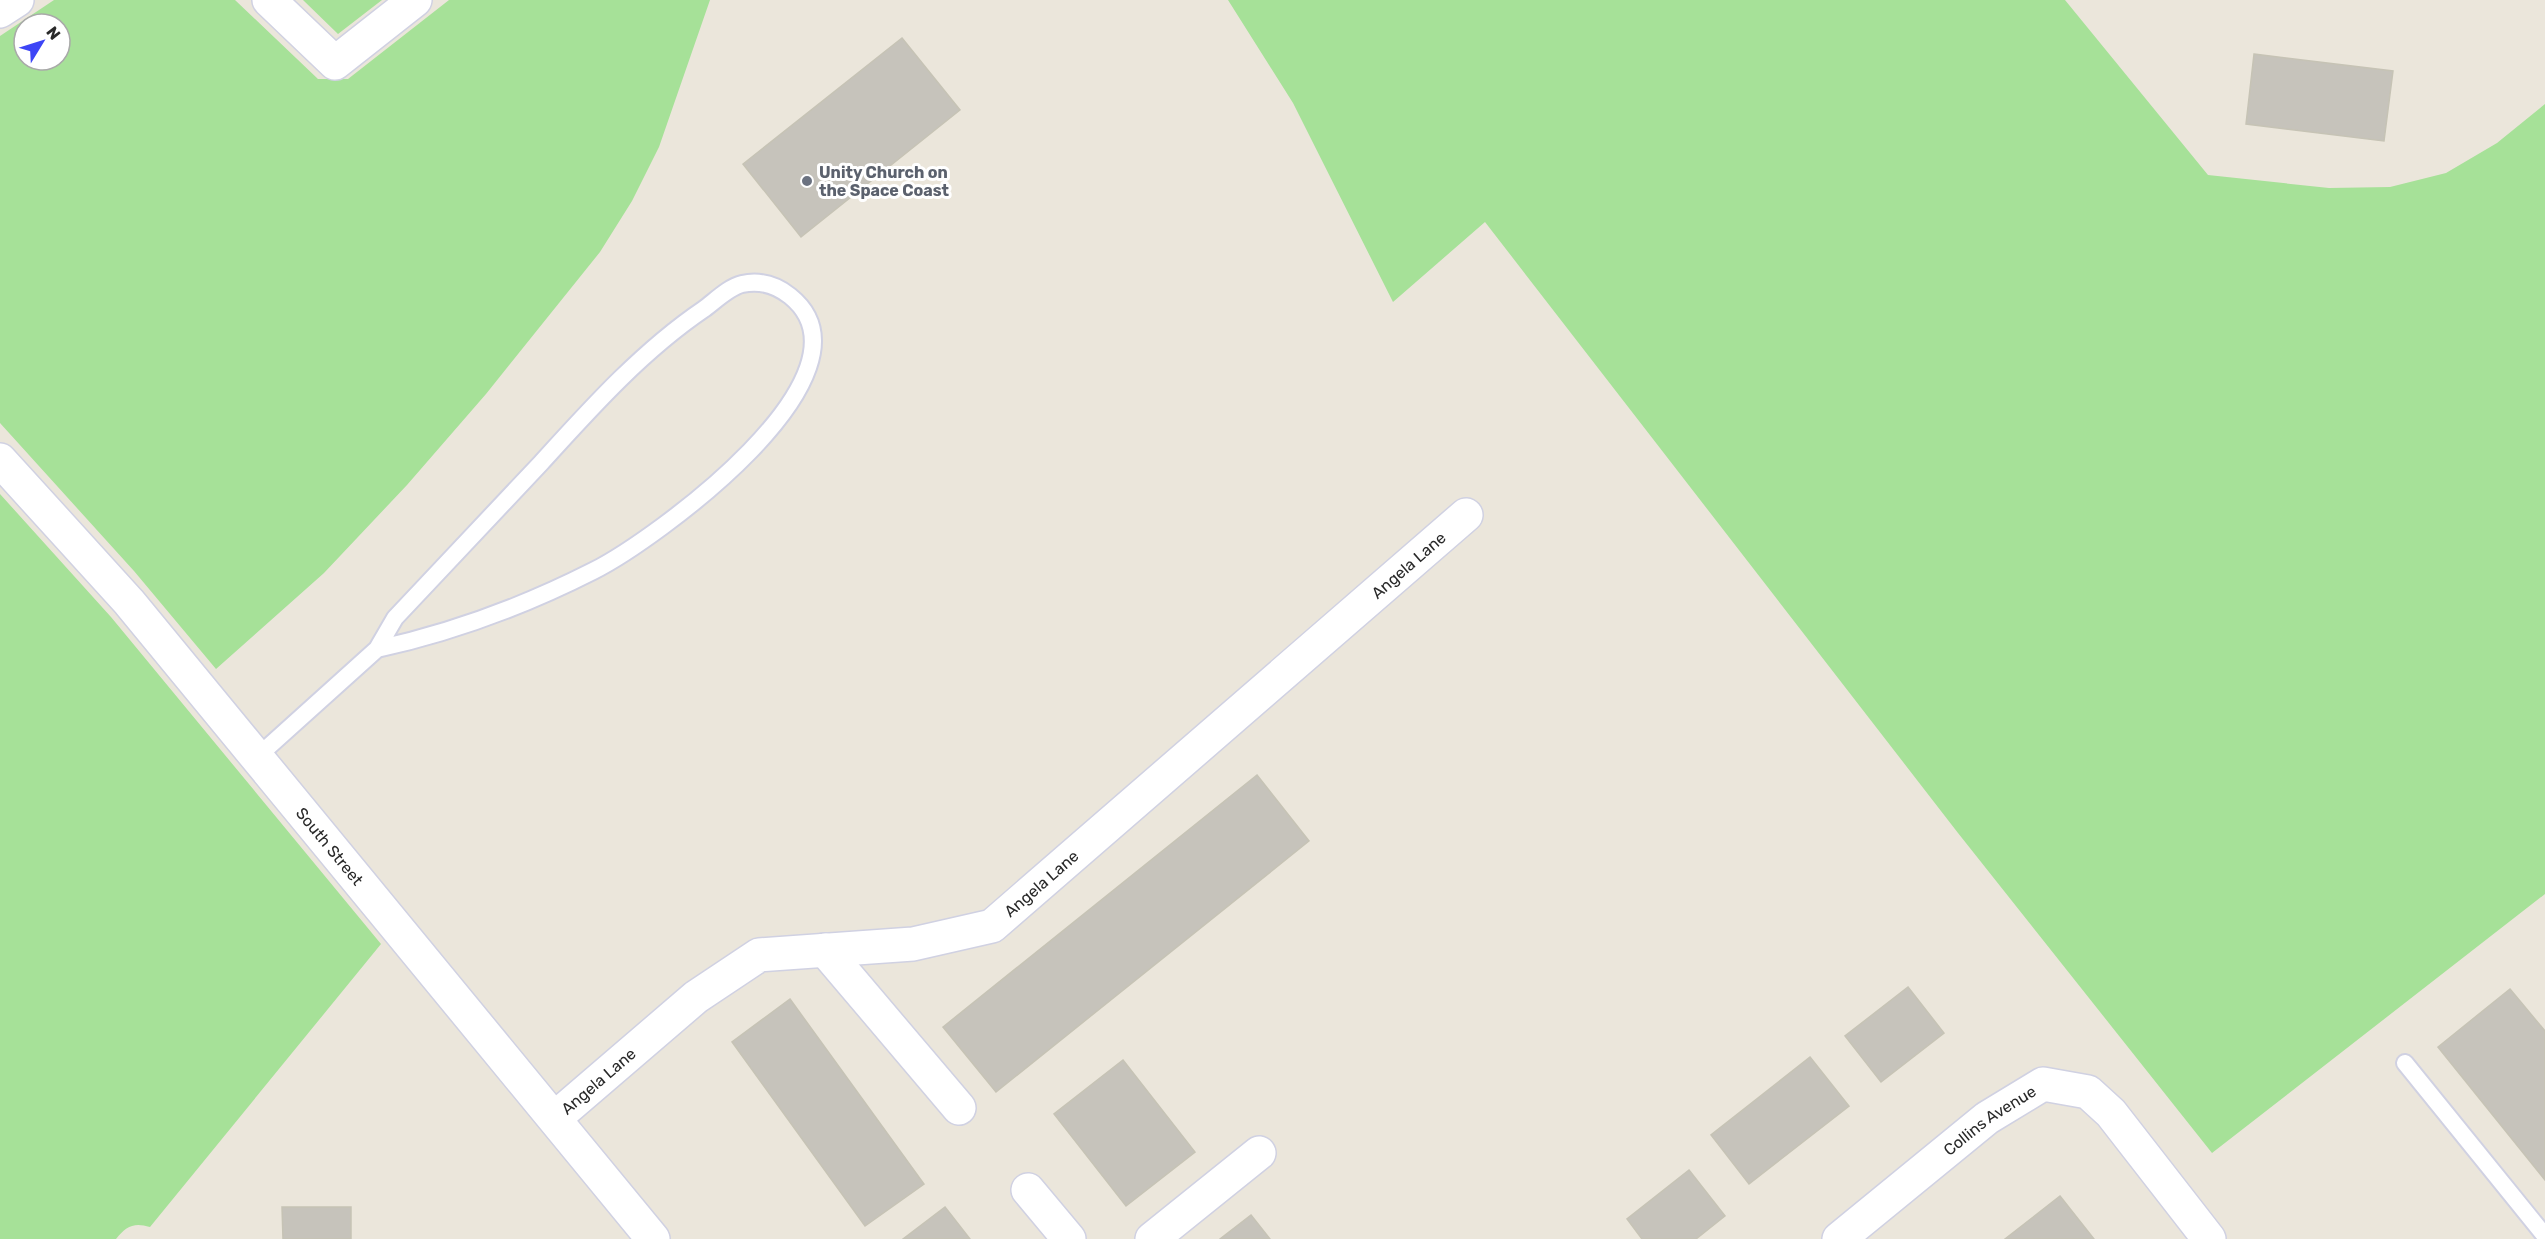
<svg xmlns="http://www.w3.org/2000/svg" width="2545" height="1239" viewBox="0 0 2545 1239" font-family="Rubik,sans-serif">
  <style>
    .green { fill: #a6e198; fill-rule: evenodd }
    .building { fill: #c6c3bb; stroke: #c6c3b5; stroke-width: 1.5 }
    .lines { fill: none; stroke-linecap: round; stroke-linejoin: round }
    .service-casing { stroke: #d0d1e2; stroke-width: 20 }
    .minor-casing { stroke: #d0d1e2; stroke-width: 36 }
    .secondary-casing { stroke: #d0d1e2; stroke-width: 36 }
    .service { stroke: #fff; stroke-width: 16 }
    .minor { stroke: #fff; stroke-width: 33 }
    .secondary { stroke: #fff; stroke-width: 33 }
    .worship-dot { fill: #6b7280; stroke: #fff; stroke-width: 2 }
    .labels { text-anchor: middle; dominant-baseline: central; stroke-width: 6; stroke-linejoin: round; paint-order: stroke }
    .worship-label { font-size: 16px; font-weight: bold; fill: #5b616d; stroke: #fff; text-anchor: start }
    .street-label { font-size: 16px; fill: #292929; stroke: #fff }
  </style>
  <rect width="100%" height="100%" fill="#ebe6db"/>
  <path class="green" d="M 54,0 L 235,0 L 318,79 L 348,79 L 449,0 L 710,0 L 659,147 L 632,201 L 600,252 L 486,394 L 407,485 L 324,573 L 216,669 L 134,571 L 0,423 L 0,36 ZM 24,24 L 60,24 L 60,60 L 24,60 Z
    M 303,0 L 382,0 L 338,34 Z
    M 1228,0 L 2065,0 L 2208,175 L 2329,188 L 2390,187 L 2446,173 L 2497,143 L 2545,104 L 2545,894 L 2212,1153 L 1958,833 L 1485,222 L 1393,302 L 1293,103 Z
    M 0,494 L 111,617 L 381,944 L 150,1227 C 134,1222 126,1226 116,1239 L 0,1239 Z"/>
  <path class="building" d="M 902,38 L 960,110 L 801,237 L 743,164 Z
    M 2254,54 L 2393,71 L 2384,141 L 2246,124 Z
    M 1257,775 L 1309,841 L 996,1092 L 943,1027 Z
    M 1908,987 L 1944,1033 L 1881,1082 L 1845,1036 Z
    M 2510,989 L 2545,1031 L 2545,1180 L 2438,1047 Z
    M 790,999 L 924,1184 L 865,1226 L 732,1042 Z
    M 1810,1057 L 1849,1106 L 1749,1184 L 1711,1135 Z
    M 1123,1060 L 1195,1152 L 1126,1206 L 1054,1114 Z
    M 1689,1170 L 1725,1216 L 1696,1239 L 1642,1239 L 1627,1219 Z
    M 2060,1196 L 2094,1239 L 2005,1239 Z
    M 282,1207 L 351,1207 L 351,1239 L 283,1239 Z
    M 945,1207 L 970,1239 L 903,1239 Z
    M 1251,1215 L 1270,1239 L 1220,1239 Z"/>
  <g class="lines">
    <defs>
      <path id="service" d="M 257,757 L 377,649 L 395,618 C 444,566 492,515 541,463 C 591,408 642,351 704,309 C 715,301 729,287 742,284 C 760,280 776,285 790,296 C 886,373 653,541 593,571 C 526,605 450,633 377,649
        M 2405,1063 L 2545,1236"/>
      <g id="minor">
        <path d="M 269,0 L 335,63 L 415,0"/>
        <path d="M 0,11 L 17,0"/>
        <path d="M 825,950 L 959,1108"/>
        <path id="s1" d="M 555,1118 L 696,997 L 759,955 L 913,944 L 992,926 L 1466,515"/>
        <path d="M 1028,1190 L 1069,1239"/>
        <path d="M 1152,1239 L 1259,1153"/>
        <path id="s2" d="M 1839,1239 L 1987,1118 L 2043,1084 L 2088,1092 L 2111,1113 L 2209,1239"/>
      </g>
      <g id="secondary">
        <path id="s3" d="M 0,460 L 129,602 L 653,1239"/>
      </g>
    </defs>
    <use href="#service" class="service-casing"/>
    <use href="#minor" class="minor-casing"/>
    <use href="#secondary" class="secondary-casing"/>
    <use href="#service" class="service"/>
    <use href="#minor" class="minor"/>
    <use href="#secondary" class="secondary"/>
  </g>
  <circle class="worship-dot" cx="807" cy="181" r="6"/>
  <g class="labels">
    <g class="worship-label">
      <text x="819" y="172">Unity Church on<tspan x="819" dy="18">the Space Coast</tspan></text>
    </g>
    <g class="street-label">
      <text stroke="none"><textPath href="#s1" startOffset="1048">Angela Lane</textPath></text>
      <text stroke="none"><textPath href="#s3" startOffset="508">South Street</textPath></text>
      <text stroke="none"><textPath href="#s1" startOffset="562">Angela Lane</textPath></text>
      <text stroke="none"><textPath href="#s1" startOffset="57">Angela Lane</textPath></text>
      <text stroke="none"><textPath href="#s2" startOffset="192">Collins Avenue</textPath></text>
    </g>
  </g>
  <g transform="translate(42 42) rotate(52)"><circle r="28" fill="#ffffff" stroke="#a9a9a9" stroke-width="1.5"/>
  <path d="M0-4.5L10 22L0 15L-10 22Z" fill="#3d45f6"/>
  <text y="-9" font-size="16" font-weight="bold" text-anchor="middle" fill="#292929">N</text>
  </g>
</svg>
